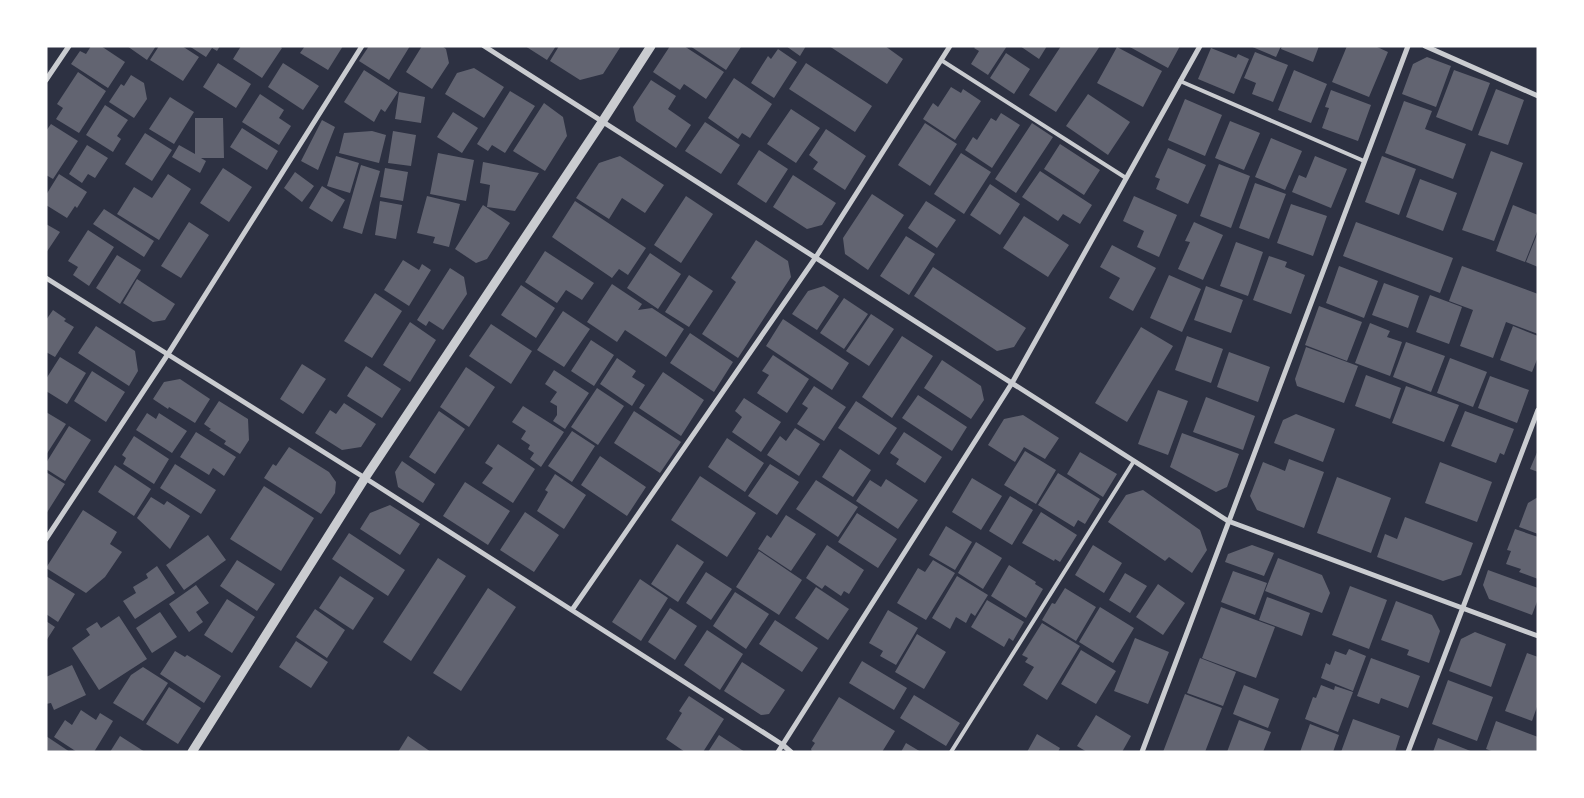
<svg xmlns="http://www.w3.org/2000/svg" width="1584" height="798" viewBox="0 0 1584 798" font-family="'Roboto Serif',serif">
  <style>
    .building { fill: #626471 }
    .lines { fill: none; stroke-linecap: round; stroke-linejoin: round }
    .service { stroke: #caccd0; stroke-width: 4 }
    .minor { stroke: #caccd0; stroke-width: 5 }
    .tertiary { stroke: #caccd0; stroke-width: 9 }
  </style>
  <rect width="100%" height="100%" fill="#2d3142"/>
  <path class="building" d="M 91,46 L 101,46 L 125,62 L 108,88 L 71,64 L 80,51 L 86,54 Z
    M 127,46 L 156,46 L 147,60 Z
    M 159,46 L 182,46 L 199,57 L 183,81 L 150,60 Z
    M 189,46 L 220,46 L 217,51 L 212,48 L 206,57 Z
    M 241,46 L 279,46 L 282,48 L 262,78 L 233,59 Z
    M 305,46 L 343,46 L 328,70 L 300,53 Z
    M 369,46 L 410,46 L 389,80 L 359,61 Z
    M 422,46 L 442,46 L 446,49 L 449,63 L 432,89 L 406,72 Z
    M 525,46 L 556,46 L 547,60 Z
    M 559,46 L 621,46 L 603,74 L 580,80 L 550,61 Z
    M 670,46 L 684,46 L 724,72 L 706,99 L 684,84 L 680,90 L 653,72 Z
    M 690,46 L 739,46 L 741,47 L 726,70 Z
    M 786,46 L 806,46 L 800,56 Z
    M 829,46 L 885,46 L 903,59 L 887,84 Z
    M 976,46 L 1007,46 L 988,75 L 971,64 L 979,51 L 974,48 Z
    M 1020,46 L 1047,46 L 1039,59 Z
    M 1061,46 L 1100,46 L 1056,112 L 1029,95 Z
    M 1128,46 L 1180,46 L 1168,68 Z
    M 1250,46 L 1281,46 L 1276,57 Z
    M 1282,46 L 1319,46 L 1313,62 L 1281,49 Z
    M 1347,46 L 1375,46 L 1388,52 L 1369,97 L 1332,82 Z
    M 1117,47 L 1162,71 L 1143,107 L 1097,83 Z
    M 1211,48 L 1236,58 L 1238,54 L 1249,59 L 1234,94 L 1198,79 Z
    M 778,49 L 797,62 L 774,98 L 751,83 L 768,56 L 771,59 Z
    M 1255,52 L 1288,65 L 1273,102 L 1252,94 L 1256,83 L 1244,78 Z
    M 1006,53 L 1030,69 L 1014,94 L 990,78 Z
    M 1427,57 L 1451,66 L 1436,107 L 1402,94 L 1413,64 Z
    M 218,63 L 251,84 L 236,108 L 203,87 Z
    M 283,63 L 319,86 L 303,110 L 268,87 Z
    M 806,63 L 872,106 L 855,132 L 789,89 Z
    M 474,68 L 504,87 L 484,118 L 445,94 L 457,73 Z
    M 364,70 L 398,92 L 385,112 L 381,109 L 374,122 L 344,102 Z
    M 1294,70 L 1327,84 L 1311,123 L 1278,110 Z
    M 1454,70 L 1490,83 L 1472,131 L 1436,117 Z
    M 78,72 L 106,91 L 79,133 L 56,119 L 63,108 L 57,104 Z
    M 131,75 L 144,83 L 147,99 L 134,118 L 109,102 L 121,84 L 124,86 Z
    M 734,78 L 772,104 L 750,138 L 742,133 L 738,139 L 708,118 Z
    M 651,80 L 676,96 L 668,109 L 691,125 L 676,148 L 636,121 L 633,107 Z
    M 951,87 L 961,93 L 963,89 L 981,101 L 955,140 L 923,119 L 933,103 L 938,107 Z
    M 1496,89 L 1524,100 L 1508,145 L 1478,135 Z
    M 1331,90 L 1371,105 L 1358,141 L 1322,128 L 1329,108 L 1325,107 Z
    M 510,91 L 535,106 L 505,153 L 492,145 L 488,151 L 477,144 Z
    M 399,92 L 425,97 L 421,123 L 395,119 Z
    M 260,94 L 284,110 L 279,118 L 291,126 L 279,145 L 242,122 Z
    M 1088,94 L 1130,122 L 1108,155 L 1066,126 Z
    M 170,97 L 194,112 L 174,144 L 149,129 Z
    M 1185,99 L 1222,115 L 1205,156 L 1168,140 Z
    M 1404,101 L 1432,111 L 1425,129 L 1466,144 L 1453,179 L 1385,153 Z
    M 544,103 L 563,117 L 567,136 L 545,171 L 513,151 Z
    M 105,105 L 128,120 L 117,136 L 121,139 L 113,152 L 86,135 Z
    M 791,109 L 820,128 L 796,163 L 767,144 Z
    M 453,112 L 478,128 L 462,153 L 437,137 Z
    M 1001,113 L 1020,125 L 992,168 L 965,150 L 973,137 L 977,140 L 991,118 L 996,121 Z
    M 195,118 L 223,118 L 224,158 L 201,158 L 206,161 L 200,173 L 172,157 L 179,145 L 195,154 Z
    M 322,120 L 335,127 L 318,170 L 301,161 Z
    M 1230,121 L 1260,133 L 1244,170 L 1215,158 Z
    M 705,122 L 740,145 L 721,174 L 685,151 Z
    M 925,123 L 957,144 L 930,186 L 898,165 Z
    M 1032,123 L 1053,137 L 1016,193 L 995,179 Z
    M 51,124 L 78,141 L 53,179 L 46,175 L 46,131 Z
    M 242,128 L 278,151 L 267,170 L 230,147 Z
    M 826,129 L 866,156 L 845,190 L 813,169 L 818,162 L 809,155 Z
    M 372,131 L 386,135 L 379,163 L 339,153 L 344,133 Z
    M 393,131 L 416,135 L 411,166 L 388,163 Z
    M 145,133 L 172,150 L 152,181 L 125,164 Z
    M 1271,138 L 1302,151 L 1285,190 L 1255,177 Z
    M 1060,144 L 1100,170 L 1084,195 L 1044,169 Z
    M 87,145 L 108,158 L 95,178 L 88,174 L 82,183 L 69,174 Z
    M 1168,148 L 1206,165 L 1188,204 L 1156,189 L 1160,179 L 1155,177 Z
    M 759,150 L 788,169 L 766,203 L 737,184 Z
    M 1491,151 L 1523,163 L 1494,241 L 1462,230 Z
    M 438,153 L 474,160 L 466,201 L 430,194 Z
    M 961,153 L 991,172 L 964,214 L 934,194 Z
    M 336,156 L 359,163 L 350,193 L 327,186 Z
    M 620,156 L 664,185 L 645,213 L 622,198 L 609,219 L 576,198 L 599,163 Z
    M 1315,156 L 1347,169 L 1331,208 L 1292,192 L 1299,175 L 1306,178 Z
    M 1382,156 L 1416,169 L 1399,215 L 1365,202 Z
    M 483,162 L 539,173 L 515,211 L 487,207 L 490,185 L 480,183 Z
    M 1219,164 L 1250,176 L 1231,228 L 1200,216 Z
    M 361,165 L 380,171 L 362,234 L 343,228 Z
    M 223,168 L 252,187 L 229,222 L 200,203 Z
    M 385,168 L 408,172 L 403,201 L 380,197 Z
    M 1040,171 L 1092,205 L 1080,224 L 1063,214 L 1058,221 L 1022,197 Z
    M 295,172 L 314,186 L 302,202 L 284,188 Z
    M 59,174 L 87,192 L 77,208 L 75,206 L 67,218 L 46,205 L 46,195 Z
    M 168,174 L 191,189 L 159,240 L 117,214 L 134,187 L 152,198 Z
    M 793,175 L 836,203 L 822,225 L 807,229 L 773,207 Z
    M 1420,179 L 1457,193 L 1443,231 L 1406,217 Z
    M 1255,183 L 1286,194 L 1269,239 L 1239,228 Z
    M 990,184 L 1020,204 L 1000,235 L 970,215 Z
    M 322,186 L 345,200 L 332,222 L 309,208 Z
    M 872,194 L 904,215 L 868,270 L 845,254 L 843,238 Z
    M 427,196 L 460,204 L 449,247 L 433,243 L 435,237 L 417,233 Z
    M 686,196 L 713,214 L 681,263 L 654,245 Z
    M 1134,196 L 1177,215 L 1159,257 L 1137,247 L 1144,231 L 1123,221 Z
    M 380,201 L 402,205 L 396,239 L 375,235 Z
    M 575,201 L 646,248 L 628,275 L 619,269 L 612,278 L 552,237 Z
    M 926,201 L 956,220 L 937,248 L 908,228 Z
    M 1291,204 L 1327,216 L 1313,256 L 1277,243 Z
    M 483,205 L 510,223 L 487,259 L 476,263 L 455,249 Z
    M 1513,205 L 1538,215 L 1538,229 L 1525,262 L 1496,251 Z
    M 104,209 L 154,241 L 144,257 L 93,224 Z
    M 1024,216 L 1069,245 L 1048,277 L 1003,248 Z
    M 189,222 L 209,235 L 181,278 L 161,266 Z
    M 1194,222 L 1223,235 L 1203,280 L 1178,269 L 1190,242 L 1185,241 Z
    M 1356,222 L 1453,258 L 1440,293 L 1343,256 Z
    M 46,224 L 60,232 L 46,253 Z
    M 88,230 L 114,247 L 89,286 L 73,275 L 78,267 L 68,261 Z
    M 1538,232 L 1538,267 L 1526,262 Z
    M 906,236 L 935,254 L 909,295 L 880,276 Z
    M 756,240 L 788,261 L 791,277 L 738,358 L 702,334 L 736,282 L 731,278 Z
    M 1236,242 L 1263,252 L 1248,296 L 1220,286 Z
    M 1112,245 L 1156,268 L 1133,311 L 1109,298 L 1120,278 L 1100,267 Z
    M 545,251 L 594,283 L 582,300 L 566,290 L 557,303 L 525,282 Z
    M 650,253 L 681,274 L 658,309 L 627,288 Z
    M 117,255 L 141,270 L 120,304 L 96,288 Z
    M 1269,256 L 1287,262 L 1285,267 L 1305,275 L 1291,314 L 1253,300 Z
    M 403,260 L 419,270 L 422,264 L 431,270 L 409,306 L 384,290 Z
    M 1339,266 L 1378,281 L 1364,318 L 1326,303 Z
    M 1462,266 L 1538,294 L 1538,334 L 1506,322 L 1493,358 L 1460,346 L 1473,310 L 1449,301 Z
    M 933,267 L 1026,328 L 1014,347 L 997,351 L 914,296 Z
    M 450,268 L 464,277 L 467,294 L 443,330 L 429,321 L 426,326 L 417,320 Z
    M 689,275 L 713,291 L 689,327 L 665,312 Z
    M 1169,275 L 1201,289 L 1182,332 L 1150,318 Z
    M 137,279 L 175,304 L 165,320 L 153,322 L 123,303 Z
    M 1384,283 L 1419,296 L 1408,328 L 1372,315 Z
    M 612,284 L 642,304 L 638,310 L 652,308 L 684,329 L 666,357 L 625,330 L 617,342 L 587,322 Z
    M 521,285 L 555,308 L 536,338 L 501,315 Z
    M 824,286 L 839,296 L 817,330 L 792,314 L 808,291 Z
    M 1206,286 L 1243,300 L 1231,333 L 1194,320 Z
    M 375,293 L 402,311 L 372,358 L 344,341 Z
    M 1430,295 L 1462,307 L 1449,344 L 1416,332 Z
    M 844,298 L 868,314 L 844,349 L 820,333 Z
    M 1319,306 L 1362,322 L 1347,361 L 1305,345 Z
    M 53,310 L 66,319 L 64,321 L 74,327 L 55,357 L 46,352 L 46,320 Z
    M 563,311 L 590,329 L 564,367 L 537,350 Z
    M 871,314 L 894,329 L 869,366 L 846,351 Z
    M 783,319 L 849,363 L 832,390 L 766,346 Z
    M 410,322 L 436,340 L 410,382 L 383,365 Z
    M 1370,323 L 1390,331 L 1387,337 L 1402,342 L 1390,376 L 1355,363 Z
    M 491,324 L 532,351 L 511,384 L 469,356 Z
    M 96,326 L 135,351 L 138,371 L 129,386 L 78,353 Z
    M 1513,326 L 1538,336 L 1538,357 L 1532,372 L 1500,360 Z
    M 1141,327 L 1173,346 L 1127,422 L 1095,403 Z
    M 690,333 L 733,362 L 714,392 L 670,363 Z
    M 902,336 L 933,356 L 892,418 L 862,397 Z
    M 1187,336 L 1223,349 L 1211,383 L 1175,370 Z
    M 591,340 L 614,355 L 594,386 L 571,371 Z
    M 1406,342 L 1445,356 L 1431,392 L 1393,377 Z
    M 1306,347 L 1358,366 L 1344,403 L 1297,386 L 1295,379 Z
    M 1229,352 L 1270,367 L 1258,402 L 1217,387 Z
    M 773,355 L 809,379 L 787,413 L 757,393 L 769,375 L 762,371 Z
    M 60,357 L 86,373 L 67,404 L 46,391 L 46,379 Z
    M 617,358 L 636,371 L 632,377 L 645,385 L 632,406 L 600,384 Z
    M 1450,358 L 1487,372 L 1473,407 L 1437,393 Z
    M 942,360 L 981,386 L 984,400 L 971,419 L 924,388 Z
    M 302,364 L 326,379 L 303,414 L 280,399 Z
    M 366,366 L 401,389 L 382,418 L 347,396 Z
    M 466,367 L 495,387 L 469,427 L 440,407 Z
    M 554,370 L 589,393 L 565,429 L 553,421 L 557,415 L 557,406 L 550,402 L 557,392 L 545,384 Z
    M 92,371 L 125,392 L 106,422 L 74,401 Z
    M 663,372 L 704,400 L 681,436 L 639,408 Z
    M 1366,375 L 1401,388 L 1390,419 L 1355,406 Z
    M 1490,376 L 1529,390 L 1517,423 L 1478,408 Z
    M 180,379 L 210,399 L 195,423 L 169,407 L 168,409 L 153,399 L 164,382 Z
    M 814,386 L 846,407 L 824,441 L 797,424 L 808,408 L 802,404 Z
    M 1406,386 L 1459,405 L 1444,442 L 1392,423 Z
    M 597,388 L 624,406 L 598,445 L 571,427 Z
    M 1158,390 L 1188,401 L 1168,455 L 1138,444 Z
    M 918,395 L 967,427 L 952,451 L 902,418 Z
    M 1206,397 L 1255,416 L 1243,450 L 1193,432 Z
    M 744,398 L 781,422 L 761,452 L 732,432 L 742,417 L 735,411 Z
    M 219,401 L 248,419 L 249,440 L 240,454 L 224,444 L 226,441 L 209,430 L 211,429 L 204,424 Z
    M 856,401 L 897,428 L 879,455 L 838,428 Z
    M 344,403 L 376,424 L 361,447 L 342,450 L 315,433 L 330,410 L 336,414 Z
    M 523,406 L 564,432 L 541,467 L 530,459 L 534,453 L 528,449 L 530,445 L 521,439 L 526,431 L 512,422 Z
    M 439,411 L 465,429 L 435,474 L 409,457 Z
    M 634,411 L 681,442 L 660,473 L 614,443 Z
    M 1465,411 L 1514,429 L 1504,455 L 1500,453 L 1496,463 L 1451,446 Z
    M 46,412 L 66,424 L 46,455 Z
    M 147,413 L 156,419 L 159,413 L 187,431 L 172,453 L 136,430 Z
    M 1296,414 L 1335,429 L 1323,462 L 1274,443 L 1283,420 Z
    M 1023,415 L 1059,438 L 1045,459 L 1024,447 L 1015,462 L 988,445 L 1004,419 Z
    M 69,426 L 91,440 L 65,481 L 46,469 L 46,463 Z
    M 795,428 L 820,444 L 799,476 L 767,455 L 780,436 L 786,441 Z
    M 572,431 L 595,446 L 572,482 L 548,466 Z
    M 196,432 L 236,457 L 224,476 L 213,468 L 209,475 L 180,457 Z
    M 904,432 L 942,457 L 925,483 L 896,464 L 899,459 L 890,453 Z
    M 1182,433 L 1239,454 L 1227,487 L 1216,492 L 1170,467 Z
    M 134,436 L 169,459 L 154,484 L 123,464 L 126,458 L 122,455 Z
    M 727,438 L 764,463 L 745,492 L 708,467 Z
    M 498,444 L 535,469 L 513,503 L 482,483 L 493,468 L 485,463 Z
    M 289,447 L 329,472 L 336,482 L 335,493 L 321,514 L 264,478 L 273,464 L 276,466 Z
    M 840,449 L 871,470 L 853,497 L 822,477 Z
    M 1538,450 L 1538,472 L 1530,469 Z
    M 1025,451 L 1056,470 L 1036,504 L 1004,485 Z
    M 1080,452 L 1117,474 L 1103,497 L 1067,474 Z
    M 600,456 L 646,487 L 627,516 L 581,485 Z
    M 1289,459 L 1324,472 L 1304,528 L 1257,510 L 1250,496 L 1263,462 L 1285,471 Z
    M 402,461 L 435,484 L 423,503 L 398,487 L 395,472 Z
    M 1440,462 L 1492,482 L 1477,522 L 1425,503 Z
    M 175,464 L 216,490 L 201,514 L 160,488 Z
    M 770,464 L 799,482 L 777,515 L 748,496 Z
    M 115,465 L 151,489 L 134,516 L 98,492 Z
    M 46,472 L 65,484 L 46,514 Z
    M 1058,473 L 1100,499 L 1085,524 L 1078,520 L 1074,527 L 1038,505 Z
    M 555,474 L 586,495 L 564,529 L 537,511 L 548,492 L 545,490 Z
    M 700,476 L 756,513 L 727,557 L 671,520 Z
    M 1337,477 L 1391,498 L 1371,553 L 1317,533 Z
    M 972,478 L 1002,496 L 981,530 L 952,512 Z
    M 886,479 L 918,500 L 898,529 L 856,501 L 870,480 L 881,487 Z
    M 816,480 L 858,507 L 838,537 L 796,509 Z
    M 465,482 L 510,511 L 488,545 L 443,516 Z
    M 264,486 L 314,518 L 281,571 L 230,539 Z
    M 1143,490 L 1200,530 L 1207,550 L 1192,573 L 1169,557 L 1165,561 L 1108,522 L 1126,495 Z
    M 1010,496 L 1033,510 L 1012,545 L 989,531 Z
    M 151,497 L 164,505 L 167,501 L 190,516 L 170,549 L 137,518 Z
    M 1538,497 L 1538,534 L 1519,527 L 1528,503 Z
    M 390,505 L 420,524 L 400,555 L 360,529 L 370,513 Z
    M 83,510 L 117,532 L 110,544 L 122,552 L 105,577 L 86,593 L 46,568 Z
    M 525,512 L 559,535 L 534,572 L 500,550 Z
    M 1041,512 L 1077,535 L 1060,562 L 1055,559 L 1054,561 L 1022,543 Z
    M 857,513 L 897,539 L 878,568 L 838,542 Z
    M 786,515 L 816,534 L 791,571 L 758,549 L 767,535 L 771,538 Z
    M 1405,517 L 1473,543 L 1461,575 L 1443,581 L 1377,557 L 1385,534 L 1397,539 Z
    M 946,526 L 972,542 L 955,570 L 929,555 Z
    M 1515,529 L 1538,537 L 1538,579 L 1519,572 L 1521,569 L 1506,564 L 1511,551 L 1507,550 Z
    M 349,533 L 405,570 L 388,596 L 332,559 Z
    M 208,535 L 226,560 L 184,590 L 166,565 Z
    M 976,542 L 1002,558 L 983,589 L 958,573 Z
    M 677,544 L 704,562 L 678,602 L 651,584 Z
    M 827,545 L 864,570 L 849,594 L 844,591 L 841,596 L 825,585 L 822,589 L 806,578 Z
    M 1093,545 L 1122,563 L 1104,593 L 1075,575 Z
    M 1252,545 L 1274,553 L 1264,576 L 1225,562 L 1228,554 Z
    M 759,551 L 802,580 L 779,615 L 736,587 Z
    M 438,558 L 466,576 L 411,661 L 383,642 Z
    M 1278,558 L 1322,575 L 1330,593 L 1322,613 L 1265,591 Z
    M 237,560 L 275,584 L 257,611 L 220,586 Z
    M 933,560 L 955,573 L 926,620 L 897,603 L 918,568 L 925,572 Z
    M 1009,565 L 1036,582 L 1035,584 L 1043,589 L 1026,618 L 991,596 Z
    M 157,566 L 175,593 L 135,619 L 123,601 L 136,593 L 133,587 L 148,578 L 146,574 Z
    M 1488,570 L 1538,588 L 1538,599 L 1532,615 L 1489,599 L 1483,585 Z
    M 1233,571 L 1267,583 L 1255,615 L 1221,602 Z
    M 706,572 L 732,589 L 711,620 L 686,603 Z
    M 1125,573 L 1147,586 L 1130,613 L 1109,600 Z
    M 46,576 L 75,594 L 58,622 L 46,614 Z
    M 340,576 L 374,598 L 353,630 L 319,608 Z
    M 957,576 L 988,595 L 975,616 L 971,613 L 966,623 L 956,617 L 950,629 L 932,618 Z
    M 640,579 L 668,598 L 641,641 L 612,622 Z
    M 1158,584 L 1185,603 L 1163,635 L 1136,617 Z
    M 196,585 L 209,603 L 196,612 L 203,622 L 189,632 L 169,604 Z
    M 1350,586 L 1387,600 L 1369,649 L 1332,635 Z
    M 816,587 L 849,609 L 828,640 L 795,618 Z
    M 488,588 L 516,607 L 461,691 L 433,673 Z
    M 1065,588 L 1096,607 L 1076,641 L 1042,620 L 1052,603 L 1055,604 Z
    M 735,592 L 769,614 L 746,649 L 713,626 Z
    M 1267,597 L 1310,613 L 1302,636 L 1259,620 Z
    M 227,599 L 255,617 L 232,653 L 204,635 Z
    M 987,600 L 1024,622 L 1013,641 L 1009,638 L 1004,647 L 971,627 Z
    M 1396,601 L 1432,615 L 1440,631 L 1429,663 L 1407,655 L 1409,650 L 1381,640 Z
    M 1100,607 L 1134,628 L 1113,663 L 1079,642 Z
    M 1221,607 L 1275,627 L 1256,678 L 1202,658 Z
    M 670,608 L 697,626 L 675,660 L 648,642 Z
    M 315,609 L 345,630 L 327,658 L 296,637 Z
    M 888,610 L 918,628 L 896,665 L 880,656 L 883,651 L 869,643 Z
    M 160,612 L 177,637 L 152,653 L 136,628 Z
    M 119,616 L 147,659 L 99,690 L 72,648 L 90,635 L 86,629 L 97,622 L 101,628 Z
    M 775,620 L 818,648 L 802,672 L 759,644 Z
    M 46,621 L 55,627 L 46,641 Z
    M 1042,623 L 1080,646 L 1047,700 L 1023,685 L 1034,667 L 1025,662 L 1028,658 L 1022,655 Z
    M 707,630 L 743,654 L 720,690 L 684,665 Z
    M 1475,632 L 1506,644 L 1491,687 L 1449,671 L 1461,639 Z
    M 917,634 L 946,652 L 924,689 L 895,672 Z
    M 1135,638 L 1169,652 L 1148,704 L 1114,691 Z
    M 296,641 L 328,662 L 311,688 L 279,667 Z
    M 1349,649 L 1366,656 L 1353,691 L 1321,678 L 1326,663 L 1330,665 L 1335,651 L 1346,655 Z
    M 1081,650 L 1116,671 L 1096,704 L 1061,684 Z
    M 175,651 L 185,657 L 187,655 L 221,676 L 204,703 L 160,674 Z
    M 1527,653 L 1538,657 L 1538,704 L 1532,721 L 1505,711 Z
    M 1200,658 L 1236,672 L 1223,706 L 1187,693 Z
    M 1371,658 L 1420,676 L 1408,708 L 1381,698 L 1379,704 L 1357,696 Z
    M 862,661 L 907,688 L 894,710 L 849,683 Z
    M 742,662 L 785,690 L 769,714 L 761,715 L 724,691 Z
    M 72,665 L 86,695 L 54,710 L 51,703 L 46,704 L 46,677 Z
    M 143,667 L 168,683 L 143,721 L 113,703 L 131,675 Z
    M 1448,680 L 1493,697 L 1477,741 L 1432,724 Z
    M 1244,685 L 1279,699 L 1268,728 L 1233,714 Z
    M 1321,685 L 1334,690 L 1335,686 L 1353,692 L 1338,732 L 1305,719 L 1313,697 L 1316,698 Z
    M 169,687 L 201,708 L 178,744 L 146,724 Z
    M 1185,694 L 1222,708 L 1205,752 L 1163,752 Z
    M 914,695 L 960,723 L 946,746 L 900,718 Z
    M 689,696 L 724,719 L 703,752 L 685,752 L 666,739 L 682,713 L 679,711 Z
    M 839,697 L 895,731 L 882,752 L 812,752 L 811,749 L 815,743 L 812,741 Z
    M 81,710 L 96,720 L 100,713 L 113,721 L 94,752 L 77,752 L 54,737 L 65,720 L 72,725 Z
    M 1096,715 L 1131,736 L 1122,752 L 1087,752 L 1077,746 Z
    M 1353,719 L 1400,736 L 1395,752 L 1341,752 Z
    M 1239,720 L 1271,732 L 1263,752 L 1227,752 Z
    M 1496,721 L 1538,737 L 1538,752 L 1494,752 L 1486,749 Z
    M 1310,724 L 1339,735 L 1333,752 L 1300,752 Z
    M 1037,734 L 1060,748 L 1058,752 L 1027,752 Z
    M 719,735 L 745,752 L 708,752 Z
    M 46,736 L 70,752 L 46,752 Z
    M 120,736 L 145,752 L 110,752 Z
    M 408,736 L 431,752 L 398,752 Z
    M 1438,738 L 1473,752 L 1433,752 Z
    M 906,743 L 921,752 L 901,752 Z"/>
  <g class="lines">
    <path class="service" d="M 941,60 L 1126,178
      M 1180,81 L 1364,161
      M 951,752 L 1134,461"/>
    <path class="minor" d="M 484,46 L 1228,521 L 1538,636
      M 1425,46 L 1538,96
      M 46,80 L 69,46
      M 46,278 L 365,478 L 783,745 L 791,752
      M 46,539 L 168,354 L 362,46
      M 572,610 L 816,257 L 950,46
      M 778,752 L 1012,383 L 1200,46
      M 1142,752 L 1408,46
      M 1408,752 L 1538,410"/>
    <path class="tertiary" d="M 192,752 L 365,478 L 602,122 L 651,46"/>
  </g>
  <rect width="1584" height="798" fill="none" stroke="#ffffff" stroke-width="95"/>
</svg>
